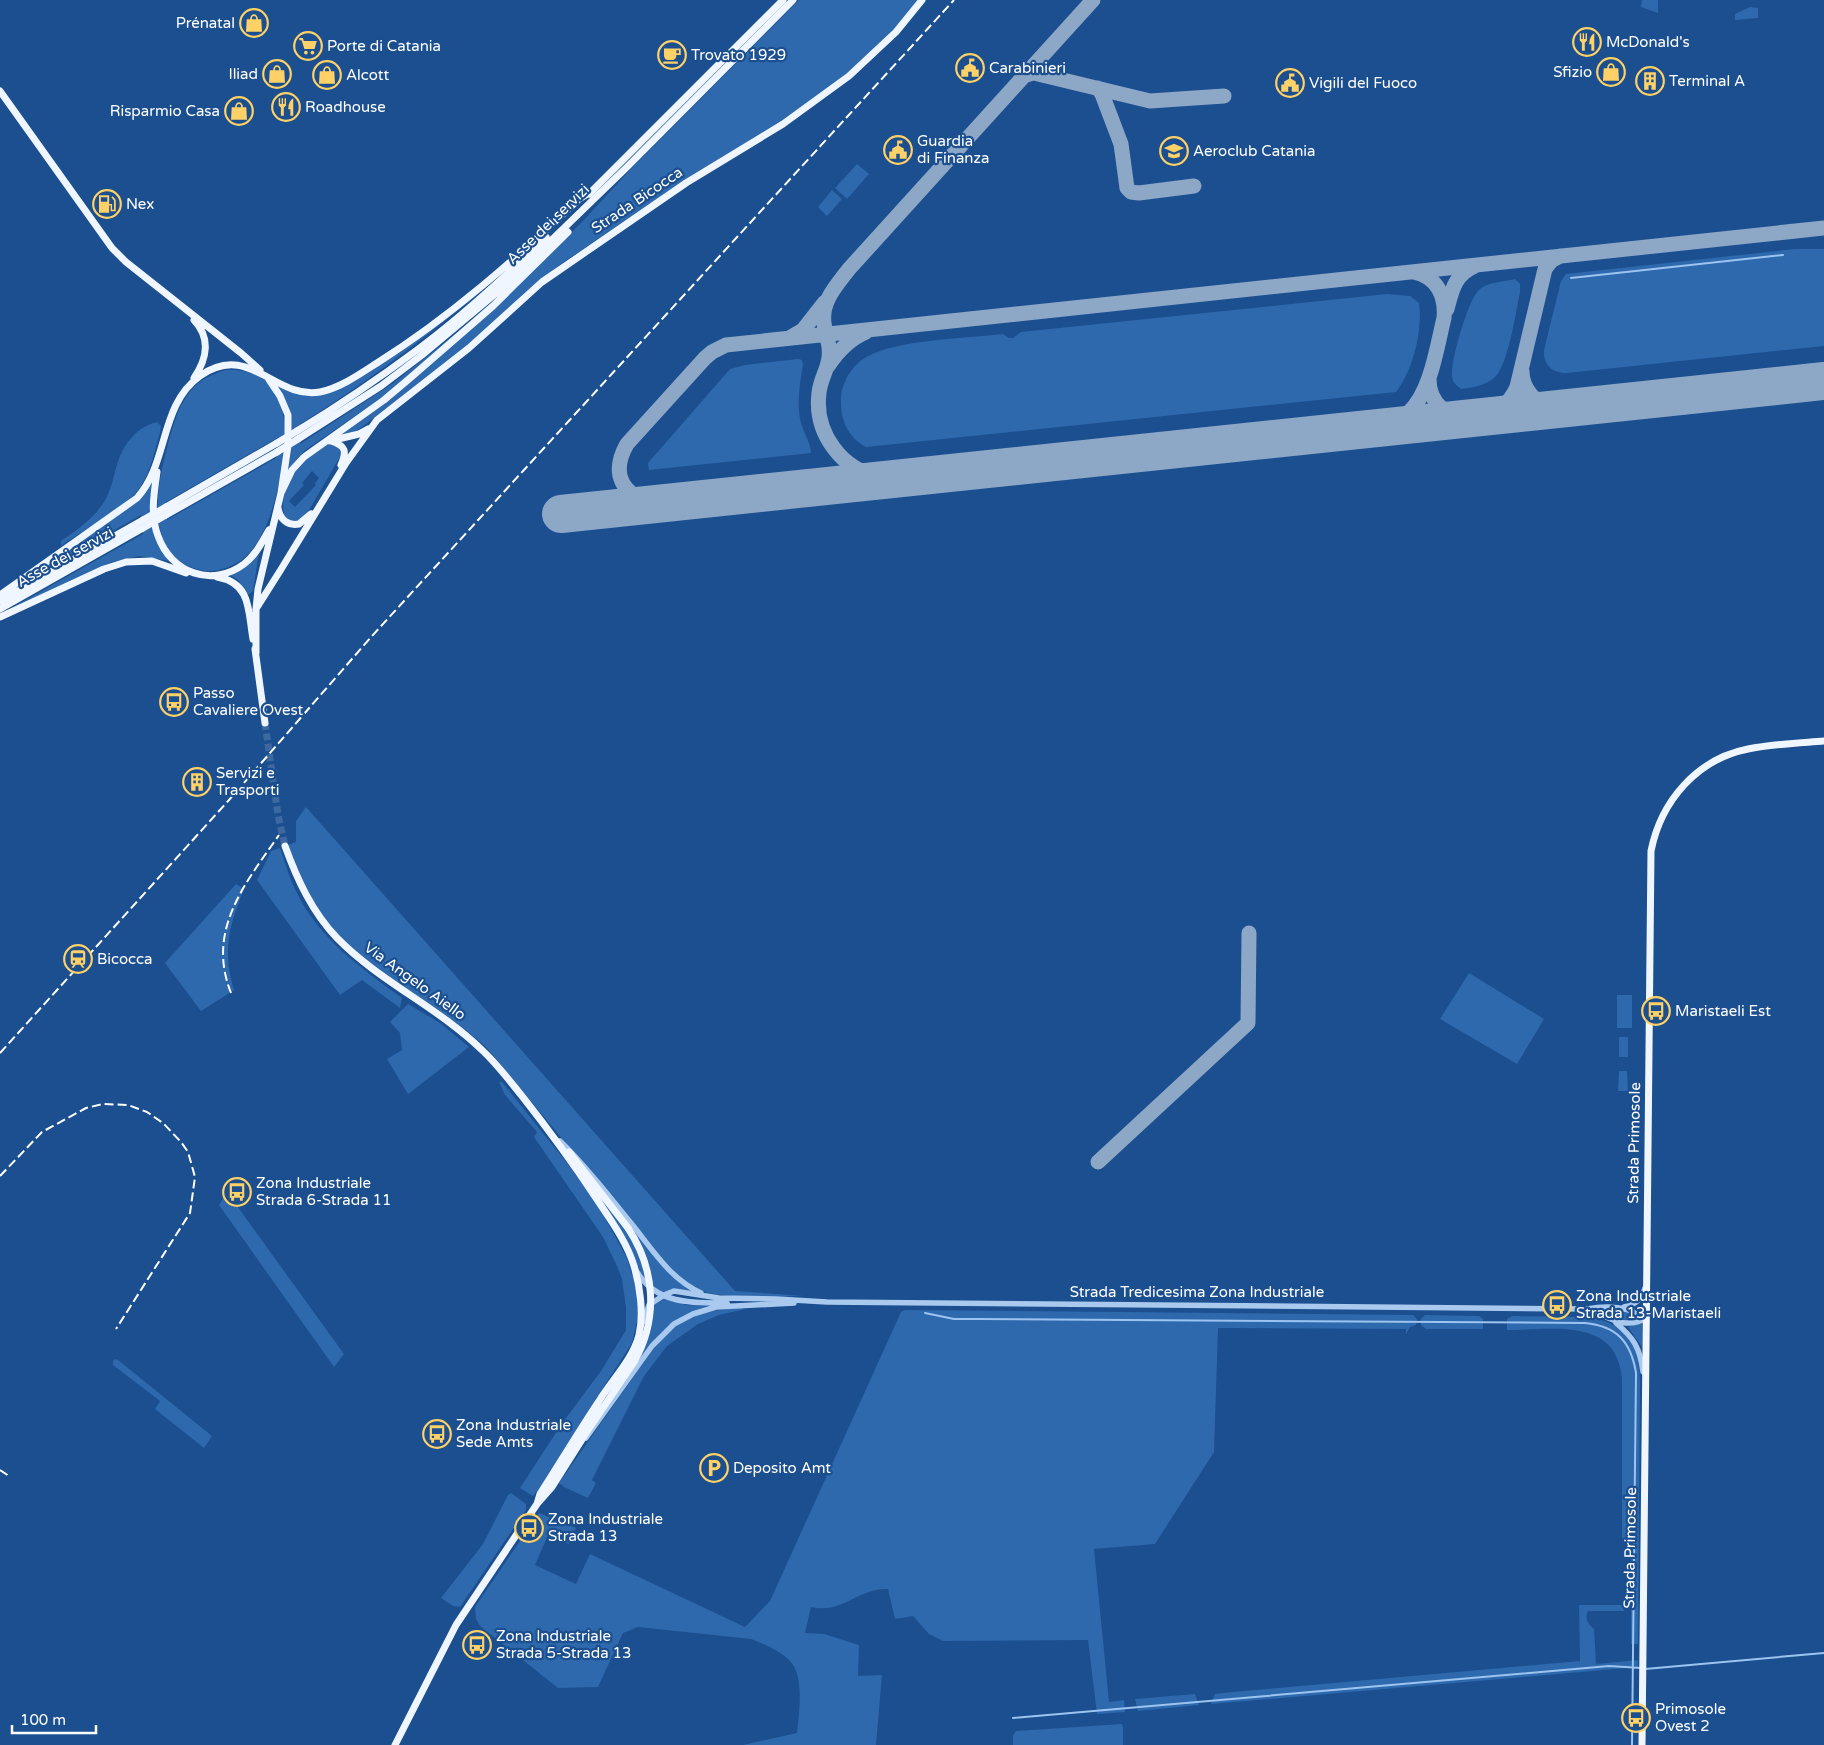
<svg xmlns="http://www.w3.org/2000/svg" width="1824" height="1745" viewBox="0 0 1824 1745" font-family="'Varela Round',sans-serif">
  <style>
    .green { fill: #2e69ad; fill-rule: evenodd }
    .lines { fill: none; stroke-linecap: round; stroke-linejoin: round }
    .stream { stroke: #9cc4f0; stroke-width: 2 }
    .taxiway { stroke: #8da7c7; stroke-width: 15 }
    .runway { stroke: #8da7c7; stroke-width: 38 }
    .major-tunnel { stroke: #3d69a0; stroke-width: 7; stroke-dasharray: 7 3.5; stroke-linecap: butt }
    .minor { stroke: #a9c9ee; stroke-width: 5.5 }
    .major { stroke: #f0f6ff; stroke-width: 7 }
    .rail { stroke: #fff; stroke-width: 2; stroke-dasharray: 9 4; stroke-linecap: butt }
    .major-bridge { stroke: #f0f6ff; stroke-width: 7 }
    .labels { text-anchor: middle; dominant-baseline: central; stroke-width: 4.5; stroke-linejoin: round; paint-order: stroke }
    .poi-label { font-size: 15px; fill: #fff; stroke: #1b4f8f; text-anchor: start }
    .street-label { font-size: 15px; fill: #fff; stroke: #1b4f8f }
  </style>
  <rect width="100%" height="100%" fill="#1b4f8f"/>
  <path class="green" d="M 799,0 L 918,0 L 894,30 L 850,72 L 781,121 L 683,181 L 565,261 L 524,293 L 463,350 L 358,430 L 336,437 L 411,382 L 510,294 L 581,223 L 630,170 Z
    M 1642,0 L 1658,0 L 1658,13 L 1641,7 Z
    M 1750,7 L 1758,8 L 1758,18 L 1735,20 L 1735,14 Z
    M 857,164 L 869,174 L 847,199 L 835,188 Z
    M 832,190 L 842,199 L 827,216 L 818,207 Z
    M 1795,249 L 1824,249 L 1824,346 L 1567,373 C 1552,373 1543,365 1544,350 L 1561,281 L 1566,274 Z
    M 1515,279 L 1520,284 L 1520,292 C 1516,311 1508,367 1494,378 C 1486,385 1472,388 1461,389 C 1456,385 1453,383 1452,377 C 1450,362 1468,301 1478,291 C 1486,282 1504,282 1515,279 Z
    M 1387,294 L 1410,296 L 1419,303 C 1423,329 1413,371 1396,392 L 866,447 C 850,439 841,422 841,403 C 840,385 851,365 868,356 C 898,340 967,338 1003,334 L 1009,338 L 1013,338 L 1021,332 Z
    M 468,301 L 469,301 C 415,346 360,387 300,424 L 300,444 L 392,384 L 478,316 L 387,394 L 304,451 L 287,471 C 296,442 294,409 276,385 L 290,392 L 304,395 L 343,386 L 401,352 Z
    M 798,359 L 802,360 L 803,364 C 800,384 796,403 801,423 C 804,433 811,444 811,453 L 649,470 L 648,463 L 730,369 L 745,365 Z
    M 225,370 C 240,368 269,375 274,392 C 275,393 273,394 274,395 C 274,396 276,396 276,396 C 280,400 282,409 283,414 C 291,450 273,536 244,558 L 243,557 L 243,559 C 228,569 211,575 193,568 C 147,551 155,492 167,448 C 173,426 178,403 195,386 C 203,378 214,374 225,370 ZM 277,438 L 276,458 L 167,520 L 166,502 Z
    M 157,422 L 161,426 L 160,432 C 155,450 151,470 141,486 C 130,505 80,532 61,546 L 61,541 C 77,530 93,519 104,502 C 118,479 112,457 134,435 C 140,429 148,424 157,422 Z
    M 325,444 L 335,445 L 341,450 L 341,455 L 305,517 L 294,523 L 286,519 C 278,503 288,478 300,464 C 307,457 317,451 325,444 ZM 312,471 L 319,478 L 315,483 L 316,485 L 295,507 L 289,501 L 304,485 L 302,483 Z
    M 152,483 C 148,511 148,539 169,561 L 140,556 L 112,562 L 15,607 L 15,606 L 143,534 L 141,515 L 25,581 L 25,580 L 139,499 Z
    M 259,552 L 253,591 L 248,595 L 238,580 L 230,575 L 241,569 Z
    M 306,807 L 735,1291 L 804,1296 C 779,1296 718,1300 697,1289 C 687,1284 678,1275 669,1268 L 487,1048 C 436,1001 365,973 324,917 C 308,895 298,869 288,845 L 296,842 L 296,821 Z
    M 280,848 C 285,862 289,877 296,891 C 318,938 361,968 402,998 L 400,1008 L 362,980 L 340,995 L 257,880 L 271,851 Z
    M 236,884 L 244,889 C 229,926 222,950 234,990 L 201,1011 L 165,963 Z
    M 1469,973 L 1544,1019 L 1517,1064 L 1440,1019 Z
    M 1617,995 L 1632,995 L 1632,1028 L 1617,1028 Z
    M 408,1004 L 440,1023 L 469,1047 L 408,1094 L 387,1059 L 402,1050 L 400,1033 L 390,1022 Z
    M 1619,1037 L 1628,1037 L 1628,1057 L 1619,1057 Z
    M 1619,1071 L 1627,1071 L 1628,1091 L 1618,1091 Z
    M 499,1082 L 502,1082 L 571,1168 L 602,1213 L 627,1258 L 635,1284 L 638,1299 L 638,1317 L 632,1343 L 584,1417 L 541,1487 L 533,1496 L 520,1488 L 563,1422 L 601,1371 L 626,1330 L 626,1308 L 622,1279 L 617,1266 L 603,1237 L 534,1137 L 537,1132 L 505,1095 Z
    M 594,1190 L 624,1229 L 631,1227 L 679,1282 L 692,1292 C 669,1293 657,1296 641,1276 Z
    M 227,1192 L 344,1354 L 334,1367 L 219,1205 Z
    M 664,1297 L 686,1305 L 715,1306 C 674,1317 666,1325 640,1358 C 648,1340 655,1322 654,1302 Z
    M 742,1308 L 745,1309 L 719,1315 L 698,1324 L 667,1346 L 644,1376 L 592,1480 L 596,1483 L 588,1498 L 564,1487 L 559,1483 L 658,1342 C 662,1338 667,1332 672,1328 C 690,1313 720,1309 742,1308 Z
    M 905,1310 L 1413,1315 L 1417,1319 L 1416,1325 L 1410,1327 L 1406,1334 L 1406,1329 L 1218,1328 L 1214,1452 L 1155,1544 L 1094,1549 L 1109,1702 L 1124,1700 L 1125,1712 L 1097,1714 L 1088,1640 L 943,1641 L 929,1634 L 913,1616 L 895,1619 L 888,1589 C 858,1588 843,1614 811,1607 L 805,1633 L 824,1634 L 859,1645 L 858,1676 L 882,1675 L 876,1745 L 743,1745 L 797,1733 C 799,1713 805,1675 789,1660 C 779,1650 764,1644 751,1639 L 638,1627 L 623,1633 L 598,1687 L 558,1688 L 480,1626 L 476,1619 L 475,1607 L 539,1513 L 576,1528 L 569,1544 L 548,1535 L 535,1565 L 576,1584 L 590,1554 L 745,1627 L 770,1601 L 901,1312 Z
    M 1607,1311 L 1626,1311 L 1639,1316 L 1640,1318 L 1630,1322 L 1607,1314 Z
    M 1425,1315 L 1479,1316 L 1483,1319 L 1483,1329 L 1426,1329 L 1421,1325 L 1421,1319 Z
    M 1512,1316 L 1587,1317 C 1626,1323 1639,1342 1640,1380 L 1638,1644 L 1631,1644 L 1631,1542 L 1622,1539 L 1622,1379 C 1617,1316 1552,1330 1507,1330 L 1507,1319 Z
    M 1642,1323 L 1642,1347 L 1628,1327 Z
    M 115,1359 L 118,1360 L 212,1436 L 204,1448 L 155,1409 L 160,1401 L 113,1365 L 113,1361 Z
    M 511,1493 L 526,1504 L 526,1510 L 460,1607 L 453,1606 L 441,1598 L 483,1544 L 508,1495 Z
    M 1579,1605 L 1623,1605 L 1624,1611 L 1588,1611 C 1584,1619 1589,1625 1594,1629 L 1596,1664 L 1638,1660 L 1638,1667 L 1211,1704 L 1215,1694 L 1223,1693 L 1580,1661 Z
    M 1195,1694 L 1199,1705 L 1138,1711 L 1135,1699 Z
    M 1122,1724 L 1123,1728 L 1123,1745 L 1013,1745 L 1013,1736 L 1016,1731 Z"/>
  <g class="lines">
    <path class="stream" d="M 1571,278 L 1783,255
      M 925,1313 L 954,1319 L 979,1319 L 1585,1323 C 1617,1326 1631,1342 1636,1373 L 1632,1745
      M 1645,1669 L 1824,1653
      M 1013,1718 L 1609,1666 L 1641,1668"/>
    <path class="taxiway" d="M 1024,76 L 1033,73 L 1038,74 L 1150,101 L 1224,96
      M 1098,88 L 1102,94 L 1121,144 L 1127,188 L 1131,192 L 1139,193 L 1194,186
      M 1447,309 C 1452,290 1455,274 1475,266
      M 791,337 L 803,330 L 825,302
      M 828,366 C 838,351 849,339 866,332
      M 1522,371 C 1522,388 1535,405 1553,407 C 1561,409 1570,407 1577,407
      M 1429,379 C 1429,404 1448,418 1471,418
      M 1478,417 C 1497,413 1509,405 1517,387 L 1545,269 L 1551,261 L 1560,256
      M 1378,428 C 1389,424 1400,420 1409,412 C 1431,392 1437,346 1444,318 C 1446,296 1437,277 1414,272
      M 912,477 C 901,478 891,479 881,477 C 842,471 814,433 819,393 C 820,380 828,369 829,357 C 831,344 825,334 824,323 C 821,301 837,285 849,269 L 1093,0
      M 654,504 C 622,495 610,474 627,444 L 705,358 L 712,352 L 726,345 L 1824,228
      M 1098,1162 L 1248,1023 L 1249,933"/>
    <path class="runway" d="M 561,514 L 1824,381"/>
    <path class="major-tunnel" d="M 265,723 L 278,815 L 285,846"/>
    <path class="minor" d="M 560,1141 C 586,1166 608,1195 631,1223 C 652,1249 670,1279 701,1293
      M 637,1272 C 657,1305 694,1303 727,1303
      M 1624,1307 C 1636,1305 1642,1299 1645,1288
      M 643,1322 L 649,1305 L 664,1295 L 674,1291 L 719,1298 L 776,1299 L 827,1302 L 1587,1309 C 1608,1305 1628,1306 1646,1318 C 1625,1331 1607,1316 1587,1309
      M 1616,1323 C 1634,1338 1640,1348 1643,1372
      M 586,1438 L 652,1346 L 674,1324 L 693,1314 L 716,1307 L 794,1303"/>
    <path class="major" d="M 0,91 L 112,248 L 126,262 L 241,353 L 260,370
      M 589,194 L 783,0
      M 194,378 C 207,359 211,338 194,320
      M 297,431 C 338,406 378,379 417,350 C 463,316 505,277 546,237
      M 298,439 L 381,386 L 422,355 L 501,289 L 627,167 L 793,0
      M 330,441 L 359,434 L 368,429
      M 331,441 C 346,446 347,451 341,465
      M 157,472 C 154,493 150,515 158,536 C 171,573 212,588 244,564 C 256,555 262,542 269,530
      M 281,493 L 292,470 L 304,457 L 384,400 L 409,379 L 493,306 L 568,232
      M 166,507 L 277,443
      M 278,508 C 280,520 288,526 299,524 L 311,514
      M 166,515 L 277,452
      M 217,577 C 252,583 248,612 253,639
      M 0,595 L 137,498 C 169,463 159,405 200,376 C 249,341 275,400 320,392 C 340,388 360,374 377,363 C 450,317 517,258 579,199 L 591,192
      M 0,601 L 143,520
      M 0,609 L 143,528
      M 256,609 L 280,571 L 346,463 L 377,420 L 469,348 L 542,282 L 686,183 L 783,124 L 849,76 L 896,32 L 922,0
      M 0,617 L 104,569 L 126,562 L 152,561 L 186,573
      M 255,649 L 265,723
      M 256,653 L 256,609 L 258,589 L 281,493 L 288,446 L 288,415 L 280,396 L 268,378
      M 285,846 C 297,879 312,912 337,938 C 380,982 438,1007 482,1050 C 497,1064 509,1080 522,1096 C 548,1129 573,1163 596,1198 C 610,1219 627,1242 634,1266 C 640,1286 644,1314 639,1335 C 633,1359 612,1380 599,1401 C 579,1431 560,1463 540,1494 L 537,1504
      M 569,1152 L 628,1228
      M 395,1745 L 456,1625 L 537,1504 L 552,1487 L 590,1427 L 634,1362
      M 1642,1745 L 1651,851 C 1661,801 1697,759 1748,749 C 1773,744 1799,743 1824,741"/>
    <path class="rail" d="M 231,993 C 206,930 245,884 279,835
      M 0,1053 L 229,800 L 372,636 L 954,0
      M 0,1176 L 42,1132 L 86,1108 L 103,1104 L 128,1105 L 147,1112 L 163,1123 L 181,1142 L 188,1152 L 195,1177 L 190,1213 L 116,1329
      M 0,1470 L 9,1476"/>
    <path class="major-bridge" d="M 277,443 L 297,431
      M 277,452 L 298,439
      M 143,520 L 166,507
      M 143,528 L 166,515
      M 628,1228 C 655,1269 659,1318 634,1362"/>
  </g>
  <defs>
    <symbol id="shop-ring" viewBox="-11 -11 22 22"><circle r="9.5" fill="#1b4f8f" stroke="#ffd166" stroke-width="1.5"/><path d="M-5-2.5h2.3a2.7 3.5 0 0 1 5.4 0H5L5.5 6h-11ZM-1.5-2.5h3a1.5 2.3 0 0 0-3 0Z" fill="#ffd166"/></symbol>
    <symbol id="restaurant-ring" viewBox="-11 -11 22 22"><circle r="9.5" fill="#1b4f8f" stroke="#ffd166" stroke-width="1.5"/><path d="M-5-6h1v4h1v-4h1v4h1v-4h1v5L-1.5 .5V6h-2V.5L-5-1ZM5-6V6H3V1.5H1.5Q1.5-4 5-6Z" fill="#ffd166"/></symbol>
    <symbol id="supermarket-ring" viewBox="-11 -11 22 22"><circle r="9.5" fill="#1b4f8f" stroke="#ffd166" stroke-width="1.5"/><path d="M-6-5.5h2.5l.6 2H6L4.5 2H-2.5L-4.4-4H-6ZM-1.5 3.2a1.3 1.3 0 1 0 .1 0ZM3 3.2a1.3 1.3 0 1 0 .1 0Z" fill="#ffd166"/></symbol>
    <symbol id="cafe-ring" viewBox="-11 -11 22 22"><circle r="9.5" fill="#1b4f8f" stroke="#ffd166" stroke-width="1.5"/><path d="M-5.5-4.5H6V0H3Q3 3.5 0 3.5H-2.5Q-5.5 3.5-5.5 0ZM3-3.2v2h1.7v-2ZM-6 4.5H4V6H-6Z" fill="#ffd166"/></symbol>
    <symbol id="civic-ring" viewBox="-11 -11 22 22"><circle r="9.5" fill="#1b4f8f" stroke="#ffd166" stroke-width="1.5"/><path d="M-.6-6.5H3V-4.5H.6V-3L4-1V1h2V6H-6V1h2V-1L-.6-3ZM-1.2 2.5V6h2.4V2.5Z" fill="#ffd166"/></symbol>
    <symbol id="building-ring" viewBox="-11 -11 22 22"><circle r="9.5" fill="#1b4f8f" stroke="#ffd166" stroke-width="1.5"/><path d="M-4-6H4V6H1V3H-1V6H-4ZM-2.5-4.3h1.7v1.8h-1.7ZM.8-4.3h1.7v1.8H.8ZM-2.5-1h1.7V.8h-1.7ZM.8-1h1.7V.8H.8Z" fill="#ffd166"/></symbol>
    <symbol id="university-ring" viewBox="-11 -11 22 22"><circle r="9.5" fill="#1b4f8f" stroke="#ffd166" stroke-width="1.5"/><path d="M0-5L7-2L0 1L-7-2ZM-4 1L0 2.5L4 1V4Q0 6-4 4Z" fill="#ffd166"/></symbol>
    <symbol id="fuel-ring" viewBox="-11 -11 22 22"><circle r="9.5" fill="#1b4f8f" stroke="#ffd166" stroke-width="1.5"/><path d="M-5.5-6h7V0h2V4h1.3V-2.5L3-4.5l.8-.8L6-3V5H2.5V1h-1V6h-7ZM-4.2-4.7v3.2H.2V-4.7Z" fill="#ffd166"/></symbol>
    <symbol id="bus-ring" viewBox="-11 -11 22 22"><circle r="9.5" fill="#1b4f8f" stroke="#ffd166" stroke-width="1.5"/><path d="M-5-6H5V4H4V6H2V4H-2V6H-4V4H-5ZM-3.5-4V0h7V-4ZM-3.5 1.2v1.5H-2V1.2ZM2 1.2v1.5H3.5V1.2Z" fill="#ffd166"/></symbol>
    <symbol id="station-ring" viewBox="-11 -11 22 22"><circle r="9.5" fill="#1b4f8f" stroke="#ffd166" stroke-width="1.5"/><path d="M-3-6H3Q5-6 5-4V2Q5 4 3 4L4.5 6H3L1.5 4h-3L-3 6H-4.5L-3 4Q-5 4-5 2V-4Q-5-6-3-6ZM-3.5-4v3h7v-3ZM-3.5 1v1.5H-2V1ZM2 1v1.5H3.5V1Z" fill="#ffd166"/></symbol>
    <symbol id="parking-ring" viewBox="-11 -11 22 22"><circle r="9.5" fill="#1b4f8f" stroke="#ffd166" stroke-width="1.5"/><path d="M-3.5-5.5H1a3.5 3.5 0 0 1 0 7H-1V5.5H-3.5ZM-1-3.4V-.6H.8a1.4 1.4 0 0 0 0-2.8Z" fill="#ffd166"/></symbol>
  </defs>
  <g fill-rule="evenodd">
    <use href="#shop-ring" x="238" y="7" width="32" height="32"/>
    <use href="#restaurant-ring" x="1571" y="26" width="32" height="32"/>
    <use href="#supermarket-ring" x="292" y="30" width="32" height="32"/>
    <use href="#cafe-ring" x="656" y="39" width="32" height="32"/>
    <use href="#civic-ring" x="954" y="52" width="32" height="32"/>
    <use href="#shop-ring" x="1595" y="56" width="32" height="32"/>
    <use href="#shop-ring" x="261" y="58" width="32" height="32"/>
    <use href="#shop-ring" x="311" y="59" width="32" height="32"/>
    <use href="#building-ring" x="1634" y="65" width="32" height="32"/>
    <use href="#civic-ring" x="1274" y="67" width="32" height="32"/>
    <use href="#restaurant-ring" x="270" y="91" width="32" height="32"/>
    <use href="#shop-ring" x="223" y="95" width="32" height="32"/>
    <use href="#civic-ring" x="882" y="134" width="32" height="32"/>
    <use href="#university-ring" x="1158" y="135" width="32" height="32"/>
    <use href="#fuel-ring" x="91" y="188" width="32" height="32"/>
    <use href="#bus-ring" x="158" y="686" width="32" height="32"/>
    <use href="#building-ring" x="181" y="766" width="32" height="32"/>
    <use href="#station-ring" x="62" y="943" width="32" height="32"/>
    <use href="#bus-ring" x="1640" y="995" width="32" height="32"/>
    <use href="#bus-ring" x="221" y="1176" width="32" height="32"/>
    <use href="#bus-ring" x="1541" y="1289" width="32" height="32"/>
    <use href="#bus-ring" x="421" y="1418" width="32" height="32"/>
    <use href="#parking-ring" x="698" y="1452" width="32" height="32"/>
    <use href="#bus-ring" x="513" y="1512" width="32" height="32"/>
    <use href="#bus-ring" x="461" y="1629" width="32" height="32"/>
    <use href="#bus-ring" x="1620" y="1702" width="32" height="32"/>
  </g>
  <g class="labels">
    <g class="poi-label">
      <text x="235" y="23" text-anchor="end">Prénatal</text>
      <text x="1606" y="42">McDonald's</text>
      <text x="327" y="46">Porte di Catania</text>
      <text x="691" y="55">Trovato 1929</text>
      <text x="989" y="68">Carabinieri</text>
      <text x="1592" y="72" text-anchor="end">Sfizio</text>
      <text x="258" y="74" text-anchor="end">Iliad</text>
      <text x="346" y="75">Alcott</text>
      <text x="1669" y="81">Terminal A</text>
      <text x="1309" y="83">Vigili del Fuoco</text>
      <text x="305" y="107">Roadhouse</text>
      <text x="220" y="111" text-anchor="end">Risparmio Casa</text>
      <text x="917" y="141">Guardia<tspan x="917" dy="17">di Finanza</tspan></text>
      <text x="1193" y="151">Aeroclub Catania</text>
      <text x="126" y="204">Nex</text>
      <text x="193" y="693">Passo<tspan x="193" dy="17">Cavaliere Ovest</tspan></text>
      <text x="216" y="773">Servizi e<tspan x="216" dy="17">Trasporti</tspan></text>
      <text x="97" y="959">Bicocca</text>
      <text x="1675" y="1011">Maristaeli Est</text>
      <text x="256" y="1183">Zona Industriale<tspan x="256" dy="17">Strada 6-Strada 11</tspan></text>
      <text x="1576" y="1296">Zona Industriale<tspan x="1576" dy="17">Strada 13-Maristaeli</tspan></text>
      <text x="456" y="1425">Zona Industriale<tspan x="456" dy="17">Sede Amts</tspan></text>
      <text x="733" y="1468">Deposito Amt</text>
      <text x="548" y="1519">Zona Industriale<tspan x="548" dy="17">Strada 13</tspan></text>
      <text x="496" y="1636">Zona Industriale<tspan x="496" dy="17">Strada 5-Strada 13</tspan></text>
      <text x="1655" y="1709">Primosole<tspan x="1655" dy="17">Ovest 2</tspan></text>
    </g>
    <g class="street-label">
      <text transform="translate(637 200) rotate(-34)">Strada Bicocca</text>
      <text transform="translate(548 224) rotate(-44)">Asse dei servizi</text>
      <text transform="translate(65 557) rotate(-29)">Asse dei servizi</text>
      <text transform="translate(415 981) rotate(36)">Via Angelo Aiello</text>
      <text transform="translate(1634 1143) rotate(-89)">Strada Primosole</text>
      <text x="1197" y="1292">Strada Tredicesima Zona Industriale</text>
      <text transform="translate(1630 1548) rotate(-89)">Strada Primosole</text>
    </g>
  </g>
  <path d="M12 1725v8h84v-8" fill="none" stroke="#ffffff" stroke-width="2.5"/>
  <text x="20" y="1725" font-size="15" fill="#ffffff" stroke="#1b4f8f" stroke-width="4" paint-order="stroke">100 m</text>
</svg>
